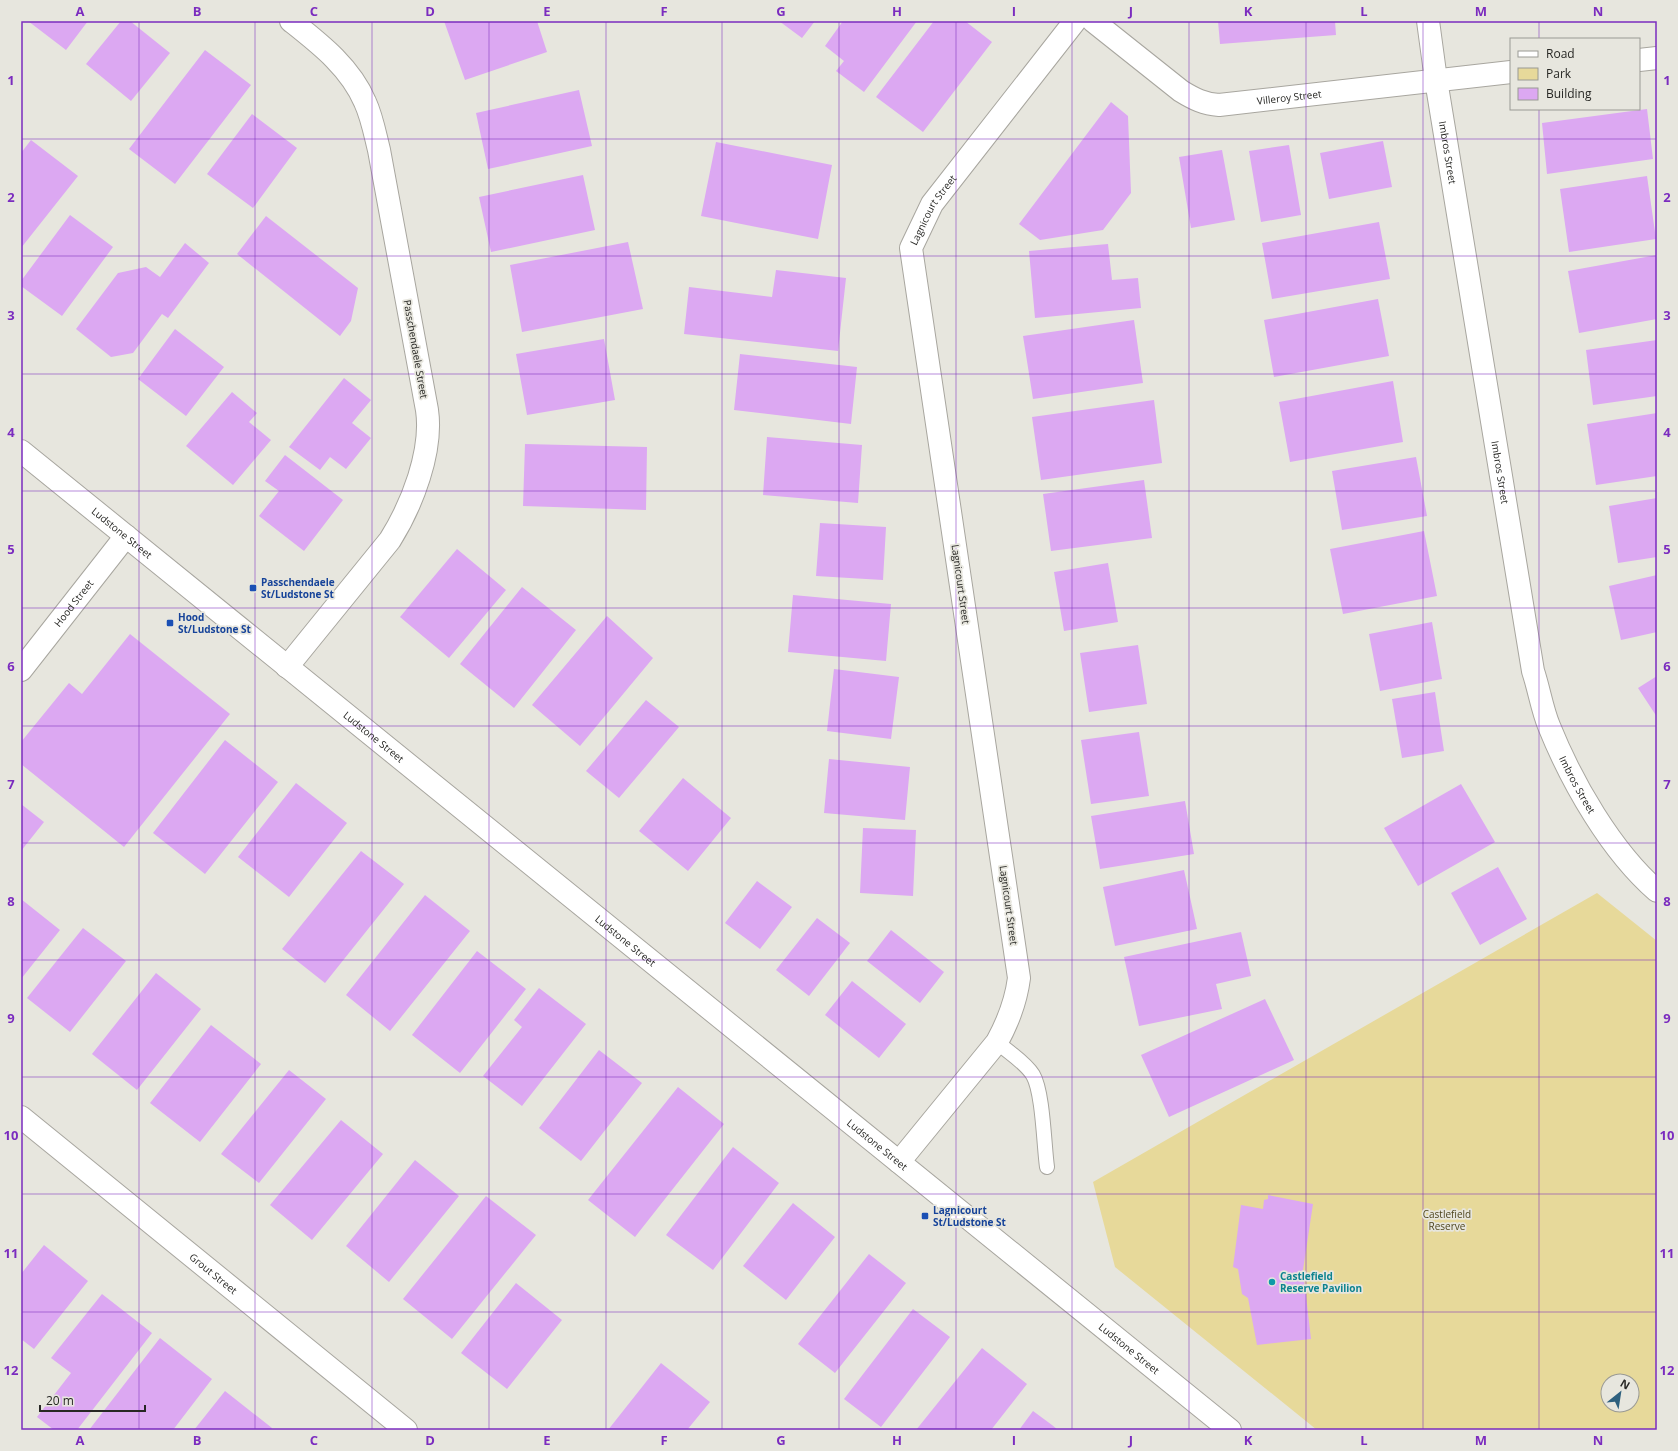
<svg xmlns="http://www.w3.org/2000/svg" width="1678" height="1451" viewBox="0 0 1678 1451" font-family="'Open Sans',sans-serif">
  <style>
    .green { fill: #e7d99a; fill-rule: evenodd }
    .building { fill: #dca8f2 }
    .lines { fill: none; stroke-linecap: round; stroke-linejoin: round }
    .service-casing { stroke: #a8a69f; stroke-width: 16 }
    .minor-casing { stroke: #a8a69f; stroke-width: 24 }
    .tertiary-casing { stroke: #a8a69f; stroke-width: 24 }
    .service { stroke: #fff; stroke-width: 14 }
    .minor { stroke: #fff; stroke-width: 22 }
    .tertiary { stroke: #fff; stroke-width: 22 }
    .grid { fill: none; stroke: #7b2cbf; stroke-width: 1; stroke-opacity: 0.55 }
    .transit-dot { fill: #1a4fb4; stroke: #e7e6de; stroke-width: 1.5 }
    .culture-dot { fill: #0f9aa8; stroke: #e7e6de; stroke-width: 1.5 }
    .labels { text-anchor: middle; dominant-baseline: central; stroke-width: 3.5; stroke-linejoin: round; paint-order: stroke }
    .street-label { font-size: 10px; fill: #272724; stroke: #e7e6de }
    .transit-label { font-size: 10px; font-weight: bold; fill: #164399; stroke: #e7e6de; text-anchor: start }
    .park-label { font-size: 10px; fill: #4f461e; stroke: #e7e6de }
    .culture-label { font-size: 10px; font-weight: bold; fill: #0d838f; stroke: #e7e6de; text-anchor: start }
    .neatline { fill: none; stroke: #7b2cbf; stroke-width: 1.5 }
    .grid-label { font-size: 13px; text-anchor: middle; font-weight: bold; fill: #7b2cbf }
  </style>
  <rect width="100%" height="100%" fill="#e7e6de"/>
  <path class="green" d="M 1597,893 L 1657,941 L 1657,1430 L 1317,1430 L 1115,1267 L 1093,1182 ZM 1608,1381 L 1632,1381 L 1632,1405 L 1608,1405 Z"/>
  <path class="building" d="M 28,21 L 88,21 L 66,50 Z
    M 121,21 L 130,21 L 170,53 L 131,101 L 86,64 Z
    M 444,21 L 537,21 L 547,52 L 465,80 Z
    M 779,21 L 815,21 L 802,38 Z
    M 843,21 L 917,21 L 864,92 L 836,71 L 844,61 L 825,46 Z
    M 934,21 L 965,21 L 992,42 L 923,132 L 876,97 Z
    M 1218,21 L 1335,21 L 1336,35 L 1220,44 Z
    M 205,50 L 251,85 L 175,184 L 129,149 Z
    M 579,90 L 592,146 L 488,169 L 476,113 Z
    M 1111,102 L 1128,116 L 1131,193 L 1103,230 L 1040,240 L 1019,224 Z
    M 1647,109 L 1653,159 L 1547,174 L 1542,123 Z
    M 252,114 L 297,148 L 253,208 L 207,174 Z
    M 31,140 L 78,176 L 21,248 L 21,153 Z
    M 1383,141 L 1392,187 L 1329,199 L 1320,153 Z
    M 716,142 L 832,165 L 818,239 L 701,216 Z
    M 1289,145 L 1301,215 L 1261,222 L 1249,151 Z
    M 1222,150 L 1235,220 L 1191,228 L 1179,157 Z
    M 583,175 L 595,230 L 491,252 L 479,197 Z
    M 1647,176 L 1656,239 L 1569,252 L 1560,189 Z
    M 70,215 L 113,247 L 62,316 L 21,286 L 21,281 Z
    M 266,216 L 358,288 L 351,321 L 340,336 L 237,254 Z
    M 1379,222 L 1390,279 L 1272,299 L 1262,243 Z
    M 628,242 L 643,309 L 522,332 L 510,265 Z
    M 185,243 L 209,263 L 168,318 L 162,314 L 133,353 L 111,357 L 76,329 L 118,273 L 146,267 L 160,277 Z
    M 1108,244 L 1112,280 L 1138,278 L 1141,308 L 1035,318 L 1029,251 Z
    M 1657,255 L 1657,319 L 1579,333 L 1568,271 Z
    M 776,270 L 846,278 L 838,351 L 684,334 L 689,287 L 772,297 Z
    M 1378,299 L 1389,356 L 1274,377 L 1264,320 Z
    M 1134,320 L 1143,383 L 1033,399 L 1023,336 Z
    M 175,329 L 224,367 L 186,416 L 138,379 Z
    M 604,339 L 615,400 L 527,415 L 516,354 Z
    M 1657,340 L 1657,396 L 1593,405 L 1586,350 Z
    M 740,354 L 857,367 L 851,424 L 734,410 Z
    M 344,378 L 371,400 L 352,423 L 371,438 L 346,469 L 330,457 L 320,470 L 289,447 Z
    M 1393,381 L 1403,442 L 1290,462 L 1279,402 Z
    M 232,392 L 257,413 L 249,422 L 271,440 L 233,485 L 186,446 Z
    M 1154,400 L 1162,463 L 1041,480 L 1032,417 Z
    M 1657,413 L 1657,476 L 1596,485 L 1587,424 Z
    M 767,437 L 862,445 L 858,503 L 763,495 Z
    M 525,444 L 647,447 L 646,510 L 523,506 Z
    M 285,455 L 343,500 L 304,551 L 259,516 L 279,491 L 265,481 Z
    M 1416,457 L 1427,516 L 1342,530 L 1332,471 Z
    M 1144,480 L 1152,538 L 1051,551 L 1043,494 Z
    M 1657,498 L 1657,557 L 1618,563 L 1609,506 Z
    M 820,523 L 886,527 L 883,580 L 816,576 Z
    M 1424,531 L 1437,596 L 1343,614 L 1330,549 Z
    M 457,549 L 506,590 L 449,658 L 400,617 Z
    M 1108,563 L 1118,622 L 1064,631 L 1054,572 Z
    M 1657,575 L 1657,632 L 1621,640 L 1609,586 Z
    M 522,587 L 576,630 L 514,708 L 460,664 Z
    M 793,595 L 891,604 L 886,661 L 788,652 Z
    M 607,616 L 653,658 L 580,746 L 532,705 Z
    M 1432,622 L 1442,679 L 1380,691 L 1369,634 Z
    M 130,634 L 230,714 L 124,847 L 21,764 L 21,742 L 69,683 L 82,694 Z
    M 1138,645 L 1147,704 L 1089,712 L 1080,653 Z
    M 834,669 L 899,677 L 891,739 L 827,731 Z
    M 1657,676 L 1657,717 L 1638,688 Z
    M 1435,692 L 1444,751 L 1402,758 L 1392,699 Z
    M 646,700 L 679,727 L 619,798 L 586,771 Z
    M 1139,732 L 1149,796 L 1091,804 L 1081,740 Z
    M 225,740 L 278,782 L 205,874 L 153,833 Z
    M 829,759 L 910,767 L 905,820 L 824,813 Z
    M 683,778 L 731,818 L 688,871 L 639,831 Z
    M 296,783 L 347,823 L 289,897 L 238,857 Z
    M 1461,784 L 1495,842 L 1418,886 L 1384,828 Z
    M 1185,801 L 1194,854 L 1100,869 L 1091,816 Z
    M 21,804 L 44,822 L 21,851 Z
    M 863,828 L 916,830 L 913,896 L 860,893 Z
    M 361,851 L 404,884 L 325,983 L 282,949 Z
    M 1498,867 L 1527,919 L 1480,945 L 1451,893 Z
    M 1184,870 L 1197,929 L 1115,946 L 1103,887 Z
    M 757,881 L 792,907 L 760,949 L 725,923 Z
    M 425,895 L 470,931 L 390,1031 L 346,995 Z
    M 21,899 L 60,930 L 21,979 Z
    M 817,918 L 850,943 L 809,996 L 776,970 Z
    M 83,928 L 126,961 L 70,1032 L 27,998 Z
    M 891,930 L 944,972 L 920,1003 L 867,961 Z
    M 1241,932 L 1251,976 L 1216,984 L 1222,1009 L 1139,1026 L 1124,957 Z
    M 477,951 L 526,989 L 460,1073 L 412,1035 Z
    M 156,973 L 201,1009 L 137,1090 L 92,1054 Z
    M 852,981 L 906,1024 L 879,1058 L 825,1015 Z
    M 539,988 L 586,1024 L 522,1106 L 483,1076 L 522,1027 L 514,1020 Z
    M 1265,999 L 1294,1060 L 1169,1117 L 1141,1055 Z
    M 211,1025 L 261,1064 L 200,1142 L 150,1103 Z
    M 599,1050 L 642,1083 L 581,1161 L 539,1128 Z
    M 289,1070 L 326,1099 L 259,1183 L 221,1154 Z
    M 678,1087 L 724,1124 L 635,1237 L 588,1200 Z
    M 341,1120 L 383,1154 L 312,1240 L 270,1205 Z
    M 733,1147 L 779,1183 L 713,1270 L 666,1235 Z
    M 415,1160 L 459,1196 L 389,1282 L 346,1246 Z
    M 1268,1195 L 1313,1204 L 1303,1270 L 1311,1339 L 1257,1345 L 1248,1298 L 1242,1294 L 1238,1269 L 1233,1267 L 1241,1205 L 1263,1209 L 1264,1200 L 1268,1199 Z
    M 486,1196 L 536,1235 L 452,1339 L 403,1299 Z
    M 793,1203 L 835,1237 L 786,1300 L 743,1266 Z
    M 44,1245 L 88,1281 L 34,1349 L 21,1339 L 21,1274 Z
    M 869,1254 L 906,1283 L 835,1373 L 798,1344 Z
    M 516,1283 L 562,1320 L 507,1389 L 461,1353 Z
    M 102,1294 L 152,1333 L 77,1430 L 54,1430 L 37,1417 L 71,1373 L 51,1358 Z
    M 913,1309 L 950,1337 L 881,1427 L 844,1399 Z
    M 160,1338 L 212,1379 L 173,1430 L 89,1430 Z
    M 982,1348 L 1027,1384 L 991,1430 L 916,1430 Z
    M 661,1363 L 710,1402 L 687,1430 L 608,1430 Z
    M 225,1391 L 272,1428 L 271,1430 L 194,1430 Z
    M 1033,1411 L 1052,1425 L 1058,1430 L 1019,1430 Z"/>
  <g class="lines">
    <defs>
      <path id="service" d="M 997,1042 C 1008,1052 1025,1062 1033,1075 C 1043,1092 1044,1146 1047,1167"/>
      <g id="minor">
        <path id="s1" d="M 1093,21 L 1181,91 C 1194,99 1204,104 1219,105 L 1511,72"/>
        <path id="s2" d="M 1428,21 L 1436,80 L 1533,671 C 1539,689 1542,709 1549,726 C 1572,783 1611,851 1657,891"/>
        <path d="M 1639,60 L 1657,58"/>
        <path d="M 287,667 L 390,540 C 412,505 433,451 427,410 L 379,150 C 375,134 372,117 365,102 C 350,67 320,44 291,21"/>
        <path id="s3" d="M 21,670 L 126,536"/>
        <path id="s4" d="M 21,1117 L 406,1430"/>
        <path id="s5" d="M 899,1162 L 997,1042 C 1008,1022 1016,1001 1019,978 L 911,248 L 932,204 L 1075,21"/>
      </g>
      <g id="tertiary">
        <path id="s6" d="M 21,451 L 1230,1430"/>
      </g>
    </defs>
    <use href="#service" class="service-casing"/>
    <use href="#minor" class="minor-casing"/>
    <use href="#tertiary" class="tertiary-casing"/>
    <use href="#service" class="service"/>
    <use href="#minor" class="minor"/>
    <use href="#tertiary" class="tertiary"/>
  </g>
  <path class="grid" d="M 139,21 L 139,1430M 255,21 L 255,1430M 372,21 L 372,1430M 489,21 L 489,1430M 606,21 L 606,1430M 722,21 L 722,1430M 839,21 L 839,1430M 956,21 L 956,1430M 1072,21 L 1072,1430M 1189,21 L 1189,1430M 1306,21 L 1306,1430M 1423,21 L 1423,1430M 1539,21 L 1539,39M 1539,109 L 1539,1430M 21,139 L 1657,139M 21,256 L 1657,256M 21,374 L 1657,374M 21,491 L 1657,491M 21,608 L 1657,608M 21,726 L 1657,726M 21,843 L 1657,843M 21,960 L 1657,960M 21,1077 L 1657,1077M 21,1194 L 1657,1194M 21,1312 L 1657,1312"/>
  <g class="transit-dot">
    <rect x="249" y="584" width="8" height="8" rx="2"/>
    <rect x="166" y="619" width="8" height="8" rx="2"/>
    <rect x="921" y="1212" width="8" height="8" rx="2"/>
  </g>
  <circle class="culture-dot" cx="1272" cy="1282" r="4"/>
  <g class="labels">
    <g class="street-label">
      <text stroke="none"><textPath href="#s1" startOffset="224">Villeroy Street</textPath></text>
      <text stroke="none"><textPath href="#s2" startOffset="133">Imbros Street</textPath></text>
      <text stroke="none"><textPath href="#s5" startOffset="1005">Lagnicourt Street</textPath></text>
      <text transform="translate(416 349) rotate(80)">Passchendaele Street</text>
      <text stroke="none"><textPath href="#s2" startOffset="457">Imbros Street</textPath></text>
      <text stroke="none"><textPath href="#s6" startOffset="130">Ludstone Street</textPath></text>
      <text transform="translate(961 584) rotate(82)">Lagnicourt Street</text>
      <text stroke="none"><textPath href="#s3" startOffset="85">Hood Street</textPath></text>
      <text stroke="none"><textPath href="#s6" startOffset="454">Ludstone Street</textPath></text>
      <text stroke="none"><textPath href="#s2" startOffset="781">Imbros Street</textPath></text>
      <text transform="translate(1009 905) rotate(82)">Lagnicourt Street</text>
      <text stroke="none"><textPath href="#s6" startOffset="778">Ludstone Street</textPath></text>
      <text stroke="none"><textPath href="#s6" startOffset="1102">Ludstone Street</textPath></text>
      <text stroke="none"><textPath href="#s4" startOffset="248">Grout Street</textPath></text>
      <text stroke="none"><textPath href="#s6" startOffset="1426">Ludstone Street</textPath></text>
    </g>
    <g class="transit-label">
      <text x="261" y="582">Passchendaele<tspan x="261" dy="12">St/Ludstone St</tspan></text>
      <text x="178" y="617">Hood<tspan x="178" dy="12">St/Ludstone St</tspan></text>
      <text x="933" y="1210">Lagnicourt<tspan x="933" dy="12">St/Ludstone St</tspan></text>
    </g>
    <g class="park-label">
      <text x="1447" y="1214">Castlefield<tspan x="1447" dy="12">Reserve</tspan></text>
    </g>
    <g class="culture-label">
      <text x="1280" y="1276">Castlefield<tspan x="1280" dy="12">Reserve Pavilion</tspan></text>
    </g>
  </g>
  <rect width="1678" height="1451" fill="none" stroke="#e7e6de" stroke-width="44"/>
  <rect x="1510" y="38" width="130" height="72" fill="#e7e6de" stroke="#9a9a94"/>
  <rect x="1518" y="51" width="20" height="6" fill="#ffffff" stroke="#9a9a94"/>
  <text x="1546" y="58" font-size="12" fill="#272724">Road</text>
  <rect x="1518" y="68" width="20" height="12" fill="#e7d99a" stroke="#9a9a94"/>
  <text x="1546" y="78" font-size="12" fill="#272724">Park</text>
  <rect x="1518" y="88" width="20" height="12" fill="#dca8f2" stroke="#9a9a94"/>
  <text x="1546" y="98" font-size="12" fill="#272724">Building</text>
  <g transform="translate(1620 1393) rotate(30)"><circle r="19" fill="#e7e6de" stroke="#9a9a94"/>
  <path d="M0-3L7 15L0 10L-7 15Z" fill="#2e607e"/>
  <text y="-6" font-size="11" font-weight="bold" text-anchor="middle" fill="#272724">N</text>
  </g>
  <path d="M40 1405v6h105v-6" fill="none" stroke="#272724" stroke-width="2"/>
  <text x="46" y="1405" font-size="12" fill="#272724" stroke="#e7e6de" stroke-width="3" paint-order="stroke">20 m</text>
  <rect x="22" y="22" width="1634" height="1407" class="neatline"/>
  <g class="grid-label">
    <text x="80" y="16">A</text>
    <text x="197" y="16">B</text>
    <text x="314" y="16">C</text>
    <text x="430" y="16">D</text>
    <text x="547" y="16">E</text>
    <text x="664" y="16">F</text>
    <text x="781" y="16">G</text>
    <text x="897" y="16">H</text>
    <text x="1014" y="16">I</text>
    <text x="1131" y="16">J</text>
    <text x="1248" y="16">K</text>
    <text x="1364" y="16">L</text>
    <text x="1481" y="16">M</text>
    <text x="1598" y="16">N</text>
    <text x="11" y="85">1</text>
    <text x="1667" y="85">1</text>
    <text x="11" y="202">2</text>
    <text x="1667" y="202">2</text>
    <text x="11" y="320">3</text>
    <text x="1667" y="320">3</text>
    <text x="11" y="437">4</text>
    <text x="1667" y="437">4</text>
    <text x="11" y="554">5</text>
    <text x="1667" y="554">5</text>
    <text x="11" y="671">6</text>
    <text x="1667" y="671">6</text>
    <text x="11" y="789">7</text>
    <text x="1667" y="789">7</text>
    <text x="11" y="906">8</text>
    <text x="1667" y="906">8</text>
    <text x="11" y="1023">9</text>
    <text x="1667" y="1023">9</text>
    <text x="11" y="1140">10</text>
    <text x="1667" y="1140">10</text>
    <text x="11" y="1258">11</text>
    <text x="1667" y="1258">11</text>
    <text x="11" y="1375">12</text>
    <text x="1667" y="1375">12</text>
    <text x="80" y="1445">A</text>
    <text x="197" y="1445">B</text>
    <text x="314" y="1445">C</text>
    <text x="430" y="1445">D</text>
    <text x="547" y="1445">E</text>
    <text x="664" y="1445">F</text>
    <text x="781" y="1445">G</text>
    <text x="897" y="1445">H</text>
    <text x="1014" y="1445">I</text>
    <text x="1131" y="1445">J</text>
    <text x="1248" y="1445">K</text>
    <text x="1364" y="1445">L</text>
    <text x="1481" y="1445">M</text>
    <text x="1598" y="1445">N</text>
  </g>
</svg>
